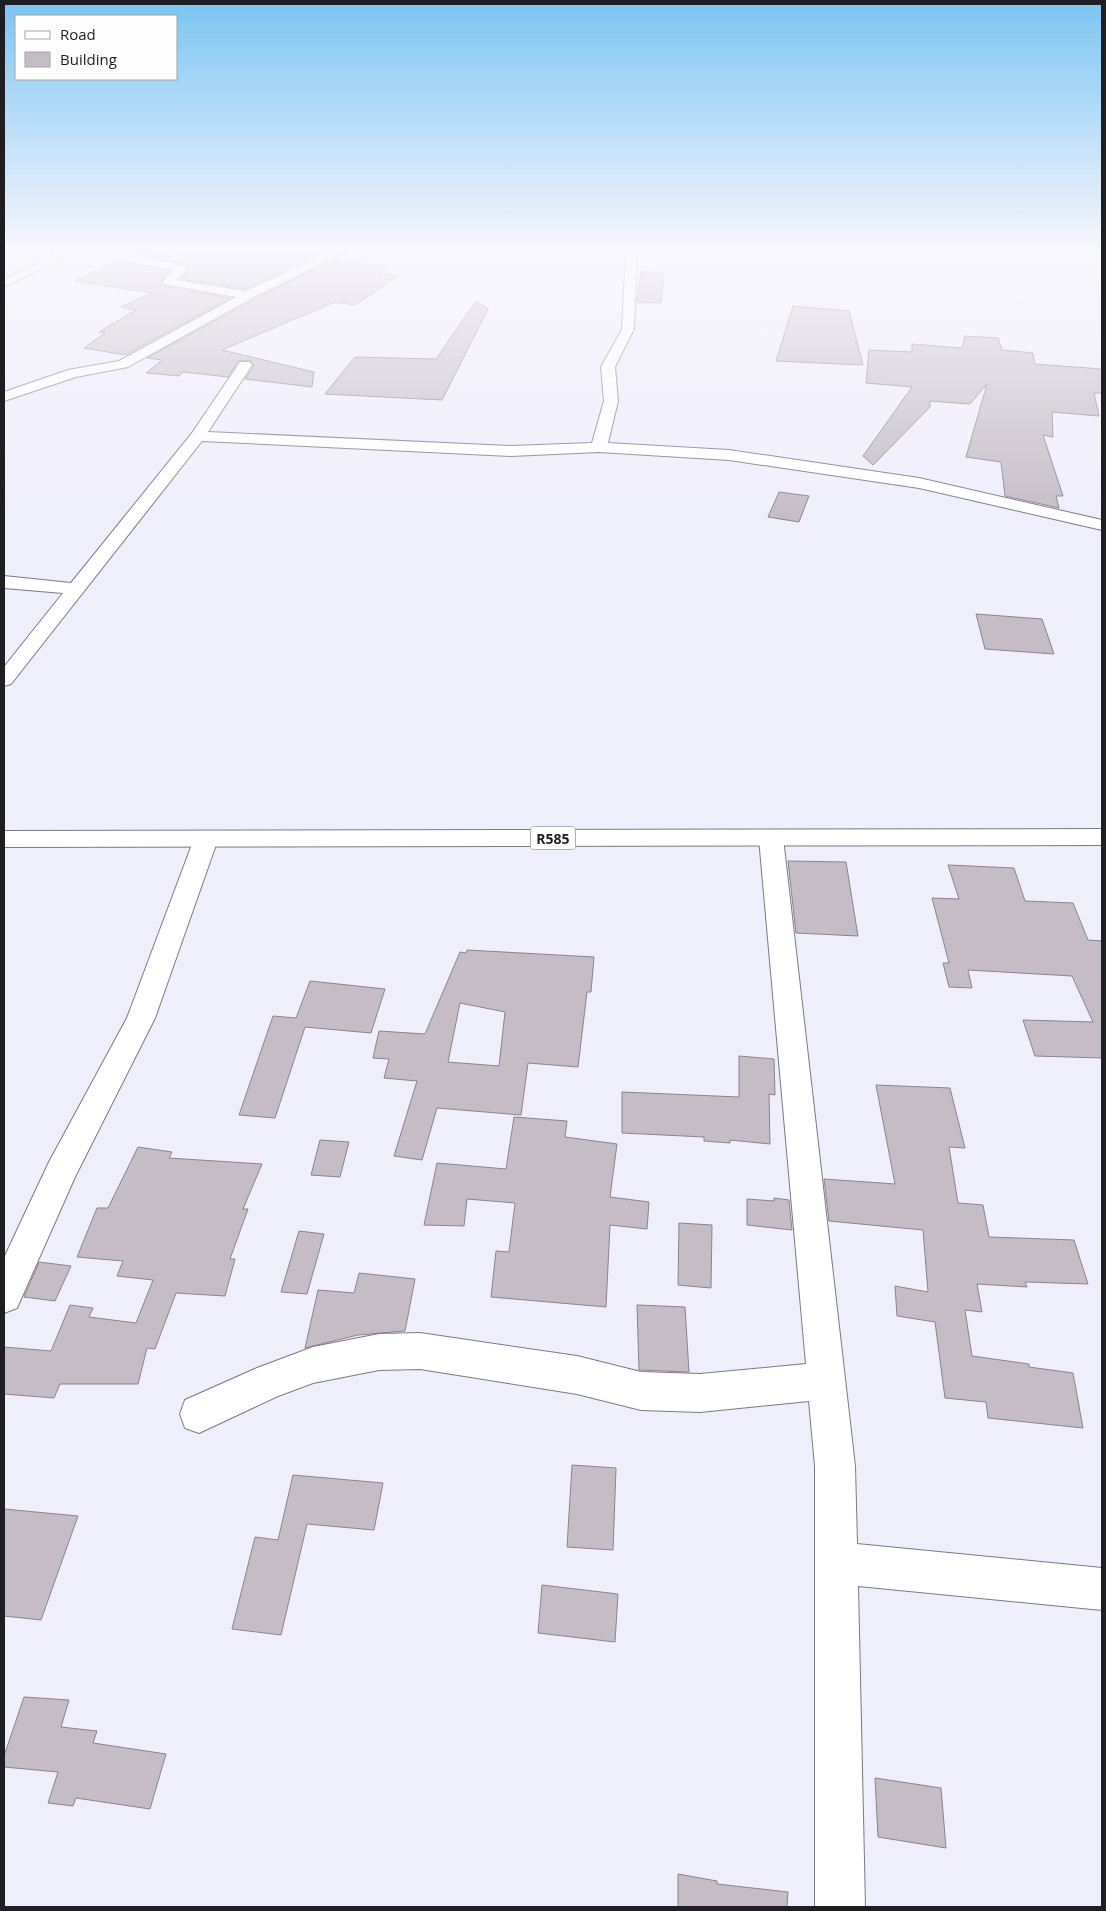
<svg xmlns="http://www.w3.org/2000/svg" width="1106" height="1911" viewBox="0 0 1106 1911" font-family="'Open Sans',sans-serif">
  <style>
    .building { fill: #c5bcc6; stroke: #8c838c; fill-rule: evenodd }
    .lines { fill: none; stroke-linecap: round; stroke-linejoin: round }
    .minor-casing { stroke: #7a7984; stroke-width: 2 }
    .primary-casing { stroke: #7a7984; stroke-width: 2 }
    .minor { fill: #fff; fill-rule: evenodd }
    .primary { fill: #fff; fill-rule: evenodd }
    .labels { text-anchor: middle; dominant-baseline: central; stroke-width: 4.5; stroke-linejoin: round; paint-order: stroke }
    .shield { fill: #fdfdfd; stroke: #616164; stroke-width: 1 }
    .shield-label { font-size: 14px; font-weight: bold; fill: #1e1e23 }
  </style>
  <rect width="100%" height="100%" fill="#efeefb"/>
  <path class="building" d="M 143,252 L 173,256 L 179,252 L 323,252 L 246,289 L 180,279 L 187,271 L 187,265 L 138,254 Z
    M 332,260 L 389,267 L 378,273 L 399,276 L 355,305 L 335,302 L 222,350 L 314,372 L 312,387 L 245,379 L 254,366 L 250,360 L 238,361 L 228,377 L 183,372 L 179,376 L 146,373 L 162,360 L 147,358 L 253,300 Z
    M 118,261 L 169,271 L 162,279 L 163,286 L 230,298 L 125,355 L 84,348 L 105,333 L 99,332 L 136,310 L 121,307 L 152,293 L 75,281 Z
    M 641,272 L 664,273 L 661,303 L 637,302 Z
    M 476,301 L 488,309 L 442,400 L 325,394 L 355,357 L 436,359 Z
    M 793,306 L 849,311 L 863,365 L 776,361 Z
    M 965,336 L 998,338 L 1002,350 L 1033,353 L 1035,364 L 1102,369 L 1102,393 L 1094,393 L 1099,416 L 1052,412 L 1053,437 L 1043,435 L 1063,496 L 1056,496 L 1059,508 L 1005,496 L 1001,462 L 966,457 L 987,384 L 970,404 L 930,401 L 930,407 L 873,465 L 863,456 L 912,387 L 866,383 L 869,350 L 912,352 L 912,344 L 962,348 Z
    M 779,492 L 809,496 L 799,522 L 768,517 Z
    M 976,614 L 1042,619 L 1054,654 L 985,649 Z
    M 788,861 L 846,862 L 858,936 L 796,933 Z
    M 948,865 L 1014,868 L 1025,901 L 1073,903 L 1088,940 L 1102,941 L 1102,1058 L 1035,1056 L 1023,1020 L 1093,1022 L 1072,976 L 968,970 L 972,988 L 949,987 L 943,963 L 949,963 L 932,898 L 959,899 Z
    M 467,950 L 594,957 L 591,992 L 587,992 L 578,1067 L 528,1063 L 521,1115 L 437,1108 L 422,1160 L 394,1156 L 417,1081 L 384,1078 L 389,1059 L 373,1058 L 379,1031 L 425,1034 L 460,952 L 466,953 ZM 460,1003 L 505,1012 L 499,1066 L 448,1062 Z
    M 310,981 L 385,989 L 371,1033 L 305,1027 L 275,1118 L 239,1115 L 273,1016 L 296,1018 Z
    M 739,1056 L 774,1059 L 775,1095 L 769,1094 L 770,1144 L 730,1140 L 730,1143 L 704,1141 L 704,1137 L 622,1133 L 622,1092 L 739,1097 Z
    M 876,1085 L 950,1088 L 965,1148 L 949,1147 L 958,1203 L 983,1205 L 989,1237 L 1074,1240 L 1088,1284 L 1025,1282 L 1027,1287 L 977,1284 L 982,1312 L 965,1310 L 972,1356 L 1029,1364 L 1029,1367 L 1073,1373 L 1083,1428 L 988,1418 L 986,1402 L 945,1398 L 935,1322 L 897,1316 L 895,1286 L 928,1292 L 923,1230 L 829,1221 L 824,1179 L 895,1184 Z
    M 514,1117 L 567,1121 L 565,1137 L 617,1144 L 610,1197 L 649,1202 L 647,1229 L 610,1225 L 606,1307 L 491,1297 L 496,1251 L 509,1252 L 515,1203 L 467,1199 L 464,1226 L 424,1225 L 437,1163 L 506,1169 Z
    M 320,1140 L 349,1142 L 340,1177 L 311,1175 Z
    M 138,1147 L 172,1152 L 169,1158 L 262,1164 L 243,1209 L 248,1209 L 230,1259 L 235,1259 L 225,1296 L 176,1293 L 155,1349 L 147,1348 L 138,1384 L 60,1384 L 54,1398 L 4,1394 L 4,1347 L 51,1351 L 70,1305 L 93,1308 L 89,1317 L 136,1323 L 153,1280 L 117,1276 L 123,1261 L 77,1257 L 97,1208 L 108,1208 Z
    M 774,1198 L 789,1200 L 792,1230 L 747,1225 L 747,1199 L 774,1201 Z
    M 679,1223 L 712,1225 L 711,1288 L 678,1285 Z
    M 299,1231 L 324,1234 L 307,1294 L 281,1292 Z
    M 39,1262 L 71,1266 L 55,1301 L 24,1297 Z
    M 359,1273 L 415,1279 L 405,1331 L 358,1335 L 305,1348 L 318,1290 L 354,1293 Z
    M 637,1305 L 685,1307 L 689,1372 L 639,1370 Z
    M 572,1465 L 616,1468 L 613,1550 L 567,1547 Z
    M 293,1475 L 383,1483 L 374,1530 L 307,1524 L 281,1635 L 232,1629 L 255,1537 L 278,1540 Z
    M 4,1509 L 78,1516 L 41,1620 L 4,1616 Z
    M 542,1585 L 618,1594 L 615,1642 L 538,1633 Z
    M 24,1697 L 69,1700 L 61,1727 L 97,1731 L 93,1743 L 166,1754 L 150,1809 L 76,1798 L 73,1806 L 48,1803 L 58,1772 L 4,1767 L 4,1756 Z
    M 875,1778 L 941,1788 L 946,1848 L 878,1837 Z
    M 678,1874 L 717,1881 L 717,1884 L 788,1892 L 787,1907 L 678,1907 Z"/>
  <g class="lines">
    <defs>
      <path id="minor" d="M 59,252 L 73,252 L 4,287 L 4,280 Z
        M 111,252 L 122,252 L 186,266 L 186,270 L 176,280 L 246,291 L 330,252 L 345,252 L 252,298 L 128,367 L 76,377 L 4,401 L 4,392 L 68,370 L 119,361 L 236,297 L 163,284 L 163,280 L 173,270 L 116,259 Z
        M 626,252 L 637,252 L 634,329 L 615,367 L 618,401 L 608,443 L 729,450 L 919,478 L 1102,520 L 1102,530 L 919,488 L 729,460 L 599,452 L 511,456 L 202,441 L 11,684 L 4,686 L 4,667 L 63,593 L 4,588 L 4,576 L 71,583 L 192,433 L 240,362 L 250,362 L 252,365 L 208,432 L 511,446 L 592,443 L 604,401 L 601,367 L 622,329 Z
        M 771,830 L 780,832 L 783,838 L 855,1466 L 857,1544 L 1102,1568 L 1102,1610 L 858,1586 L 865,1907 L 815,1907 L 815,1466 L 809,1401 L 700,1412 L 641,1410 L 577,1394 L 420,1369 L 379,1370 L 313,1383 L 278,1396 L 199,1433 L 185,1428 L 180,1414 L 185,1400 L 257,1368 L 313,1347 L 379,1334 L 420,1333 L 577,1356 L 641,1372 L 700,1374 L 806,1364 L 759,838 L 762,832 Z
        M 206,831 L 215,833 L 218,839 L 155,1018 L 75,1177 L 17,1308 L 4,1313 L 4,1258 L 49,1162 L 127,1018 L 194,839 L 197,833 Z"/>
      <path id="primary" d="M 1102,829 L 1102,845 L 4,847 L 4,831 Z"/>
    </defs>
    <use href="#minor" class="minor-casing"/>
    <use href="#primary" class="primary-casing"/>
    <use href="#minor" class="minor"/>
    <use href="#primary" class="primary"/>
  </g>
  <linearGradient id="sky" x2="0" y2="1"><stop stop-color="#7bc5f1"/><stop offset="0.48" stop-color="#f8f7fd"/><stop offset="1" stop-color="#f8f7fd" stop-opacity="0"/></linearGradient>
  <rect width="1106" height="520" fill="url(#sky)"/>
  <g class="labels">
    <rect class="shield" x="530.5" y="826.5" width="45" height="23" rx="4"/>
    <g class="shield-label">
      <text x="553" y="838">R585</text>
    </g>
  </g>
  <rect width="1106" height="1911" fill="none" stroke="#1e1e23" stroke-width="10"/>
  <rect x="15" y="15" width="162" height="65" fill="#fdfdfd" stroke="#a4a4a6"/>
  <rect x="25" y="31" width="25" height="8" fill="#ffffff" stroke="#a4a4a6"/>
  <text x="60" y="40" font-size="15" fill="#1e1e23">Road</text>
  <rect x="25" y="52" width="25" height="15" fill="#c5bcc6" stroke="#a4a4a6"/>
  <text x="60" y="65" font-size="15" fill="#1e1e23">Building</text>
</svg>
